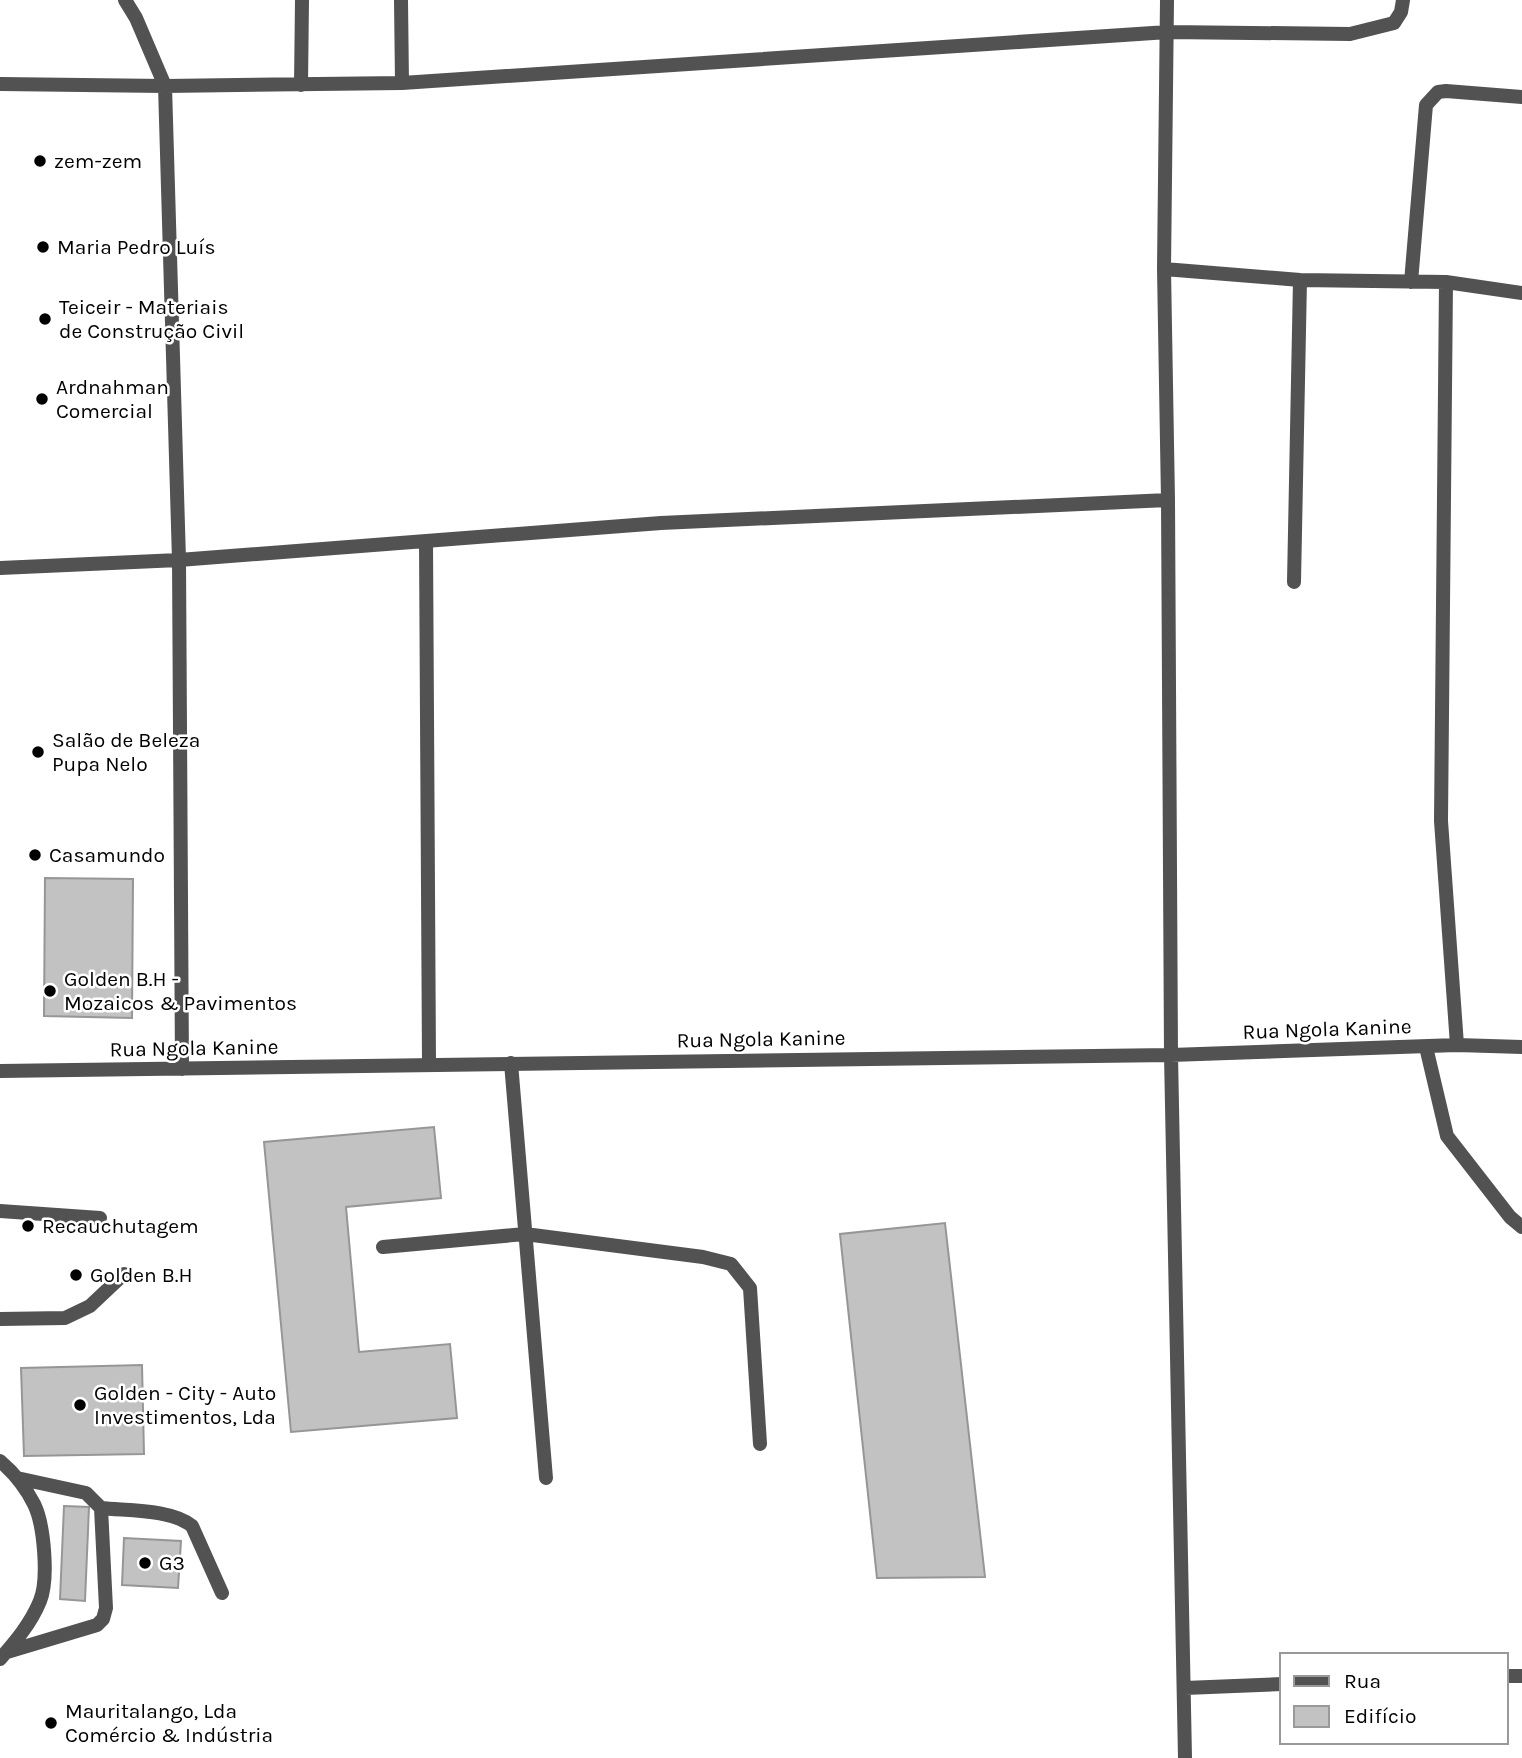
<svg xmlns="http://www.w3.org/2000/svg" width="1522" height="1758" viewBox="0 0 1522 1758" font-family="Karla,sans-serif">
  <style>
    .building { fill: #c2c2c2; stroke: #969696; stroke-width: 2 }
    .lines { fill: none; stroke-linecap: round; stroke-linejoin: round }
    .lane { stroke: #525252; stroke-width: 14 }
    .street { stroke: #525252; stroke-width: 14 }
    .poi-dot { fill: #000; stroke: #fff; stroke-width: 2.5 }
    .labels { text-anchor: middle; dominant-baseline: central; stroke-width: 5; stroke-linejoin: round; paint-order: stroke }
    .poi-label { font-size: 21px; fill: #000; stroke: #fff; text-anchor: start }
    .street-label { font-size: 21px; fill: #000; stroke: #fff }
  </style>
  <rect width="100%" height="100%" fill="#fff"/>
  <path class="building" d="M 45,878 L 133,879 L 132,1018 L 44,1016 Z
    M 434,1127 L 441,1198 L 346,1207 L 359,1352 L 450,1344 L 457,1418 L 291,1432 L 264,1142 Z
    M 945,1223 L 985,1577 L 877,1578 L 840,1234 Z
    M 142,1365 L 144,1454 L 24,1456 L 21,1368 Z
    M 64,1506 L 89,1507 L 85,1601 L 60,1599 Z
    M 124,1538 L 181,1541 L 178,1588 L 122,1585 Z"/>
  <g class="lines">
    <path class="lane" d="M 125,0 L 136,18 L 165,86
      M 1426,1047 L 1447,1136 L 1510,1217 L 1522,1227
      M 511,1063 L 546,1478
      M 0,1211 L 100,1218
      M 383,1247 L 525,1234 L 703,1257 L 731,1264 L 750,1288 L 760,1444
      M 0,1319 L 65,1318 L 90,1306 L 124,1274
      M 0,1461 C 13,1472 26,1488 34,1504 C 44,1524 49,1579 40,1601 C 31,1623 16,1641 0,1659
      M 101,1508 C 127,1511 171,1509 192,1526 L 222,1593
      M 7,1652 L 97,1625 L 103,1619 L 106,1608 L 101,1508 L 86,1493 L 17,1478"/>
    <path class="street" d="M 401,0 L 402,83
      M 1167,0 L 1164,269 L 1168,500 L 1171,1055 L 1185,1758
      M 0,84 L 165,86 L 402,83 L 1168,32 L 1350,34 L 1394,23 L 1401,12 L 1403,0
      M 301,85 L 302,0
      M 165,86 L 179,560 L 182,1069
      M 1164,269 L 1300,280 L 1446,282 L 1522,293
      M 1411,282 L 1426,105 L 1438,92 L 1446,91 L 1522,97
      M 1446,282 L 1441,821 L 1457,1045
      M 426,541 L 429,1064
      M 0,568 L 179,560 L 661,523 L 1168,500
      M 1294,582 L 1300,280
      M 0,1071 L 1171,1055 L 1457,1045 L 1522,1047
      M 1506,1676 L 1522,1676
      M 1185,1688 L 1282,1684"/>
  </g>
  <g class="poi-dot">
    <circle cx="40" cy="161" r="7"/>
    <circle cx="43" cy="247" r="7"/>
    <circle cx="45" cy="319" r="7"/>
    <circle cx="42" cy="399" r="7"/>
    <circle cx="38" cy="752" r="7"/>
    <circle cx="35" cy="855" r="7"/>
    <circle cx="50" cy="991" r="7"/>
    <circle cx="28" cy="1226" r="7"/>
    <circle cx="76" cy="1275" r="7"/>
    <circle cx="80" cy="1405" r="7"/>
    <circle cx="145" cy="1563" r="7"/>
    <circle cx="51" cy="1723" r="7"/>
  </g>
  <g class="labels">
    <g class="poi-label">
      <text x="54" y="161">zem-zem</text>
      <text x="57" y="247">Maria Pedro Luís</text>
      <text x="59" y="307">Teiceir - Materiais<tspan x="59" dy="24">de Construção Civil</tspan></text>
      <text x="56" y="387">Ardnahman<tspan x="56" dy="24">Comercial</tspan></text>
      <text x="52" y="740">Salão de Beleza<tspan x="52" dy="24">Pupa Nelo</tspan></text>
      <text x="49" y="855">Casamundo</text>
      <text x="64" y="979">Golden B.H -<tspan x="64" dy="24">Mozaicos &amp; Pavimentos</tspan></text>
      <text x="42" y="1226">Recauchutagem</text>
      <text x="90" y="1275">Golden B.H</text>
      <text x="94" y="1393">Golden - City - Auto<tspan x="94" dy="24">Investimentos, Lda</tspan></text>
      <text x="159" y="1563">G3</text>
      <text x="65" y="1711">Mauritalango, Lda<tspan x="65" dy="24">Comércio &amp; Indústria</tspan></text>
    </g>
    <g class="street-label">
      <text transform="translate(1327 1029) rotate(-2)">Rua Ngola Kanine</text>
      <text transform="translate(761 1039) rotate(-1)">Rua Ngola Kanine</text>
      <text transform="translate(194 1048) rotate(-1)">Rua Ngola Kanine</text>
    </g>
  </g>
  <rect x="1280" y="1653" width="228" height="91" fill="#ffffff" stroke="#999999" stroke-width="2"/>
  <rect x="1294" y="1676" width="35" height="10" fill="#525252" stroke="#999999" stroke-width="2"/>
  <text x="1344" y="1688" font-size="21" fill="#000000">Rua</text>
  <rect x="1294" y="1706" width="35" height="21" fill="#c2c2c2" stroke="#999999" stroke-width="2"/>
  <text x="1344" y="1723" font-size="21" fill="#000000">Edifício</text>
</svg>
